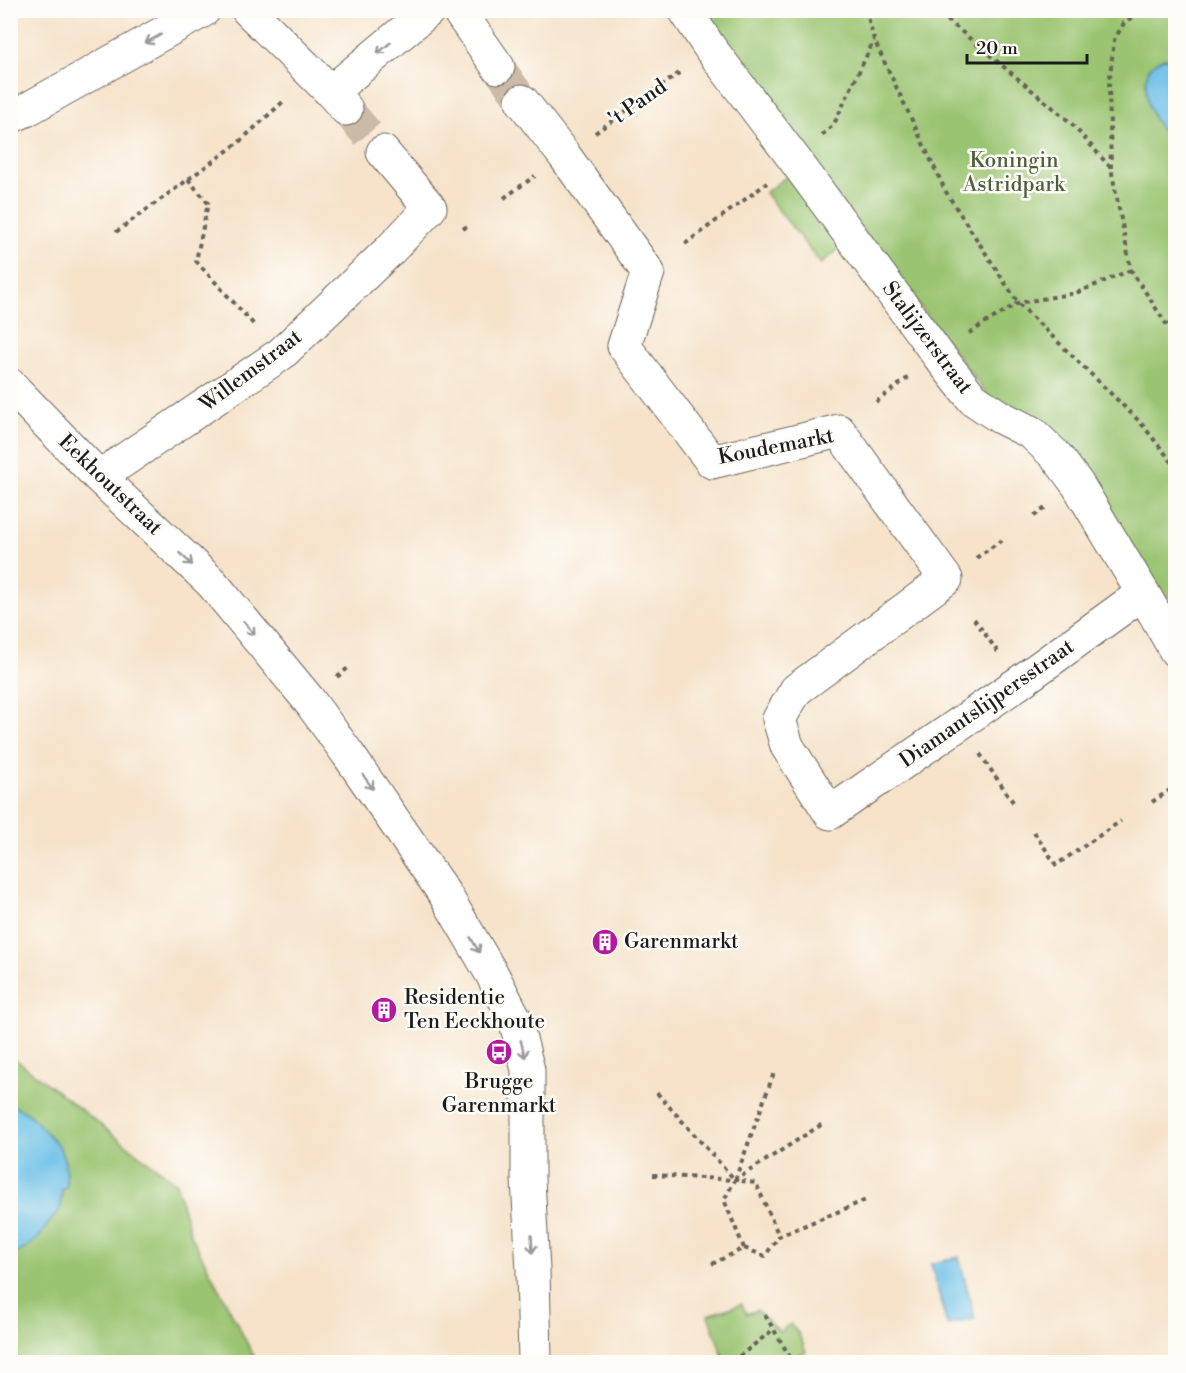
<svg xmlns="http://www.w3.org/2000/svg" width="1186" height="1373" viewBox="0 0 1186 1373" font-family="'Libre Bodoni',serif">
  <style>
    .green { fill: #9ac471; stroke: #5b7046; stroke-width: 1.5 }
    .water { fill: #6bbfe7; stroke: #446e82; stroke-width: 1.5 }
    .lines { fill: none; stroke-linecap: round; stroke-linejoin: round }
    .street-tunnel { stroke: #cabba7; stroke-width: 33; stroke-dasharray: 33 16; stroke-linecap: butt }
    .street-casing { stroke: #686259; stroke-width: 35 }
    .path { stroke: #686259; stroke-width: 4; stroke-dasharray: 4.5 4.5; stroke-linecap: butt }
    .street { stroke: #fff; stroke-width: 33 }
    .oneway { stroke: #999 }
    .labels { text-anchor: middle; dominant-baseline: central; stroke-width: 5; stroke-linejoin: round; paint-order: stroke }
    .street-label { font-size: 21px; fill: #1c1c1c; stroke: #fdfcf7 }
    .park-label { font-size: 21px; fill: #4e5f3e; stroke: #fdfcf7 }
    .poi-label { font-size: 21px; fill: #1c1c1c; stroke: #fdfcf7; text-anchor: start }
  </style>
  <rect width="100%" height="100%" fill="#fdfcf7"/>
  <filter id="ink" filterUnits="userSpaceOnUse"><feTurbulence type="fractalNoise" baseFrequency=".0167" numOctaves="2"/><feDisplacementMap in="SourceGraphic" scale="12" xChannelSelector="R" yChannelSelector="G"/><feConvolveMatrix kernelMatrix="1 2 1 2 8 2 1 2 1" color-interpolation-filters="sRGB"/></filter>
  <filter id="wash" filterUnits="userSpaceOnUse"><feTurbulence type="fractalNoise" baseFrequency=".008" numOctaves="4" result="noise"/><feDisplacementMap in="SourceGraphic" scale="24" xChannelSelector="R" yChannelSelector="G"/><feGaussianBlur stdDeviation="1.35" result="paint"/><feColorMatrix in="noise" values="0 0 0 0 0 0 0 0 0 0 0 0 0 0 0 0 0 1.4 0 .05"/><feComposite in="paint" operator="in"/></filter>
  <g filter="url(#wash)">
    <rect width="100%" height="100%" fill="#f6e3ca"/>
    <path class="green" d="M 696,11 L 1175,11 L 1175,637 L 1097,496 L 995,405 Z
      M 787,176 L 843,246 L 821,264 L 765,193 Z
      M 10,1055 L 176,1183 L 191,1235 L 257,1362 L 11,1362 Z
      M 742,1304 L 746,1314 L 757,1310 L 780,1332 L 790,1324 L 799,1334 L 806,1352 L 792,1357 L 794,1362 L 725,1362 L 708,1315 Z"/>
    <path class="water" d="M 1163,58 L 1175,59 L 1175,147 C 1158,129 1145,109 1146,84 C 1146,78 1148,70 1151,66 C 1154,63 1160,60 1163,58 Z
      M 11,1104 L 29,1114 L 59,1146 L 65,1162 L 67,1188 L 62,1189 L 61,1208 L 46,1227 L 40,1236 L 26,1248 L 11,1257 Z
      M 959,1257 L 975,1319 L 947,1325 L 931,1264 Z"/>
  </g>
  <g filter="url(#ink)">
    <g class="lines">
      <path class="street-tunnel" d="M 498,67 L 522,101
        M 346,109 L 383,152"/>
      <defs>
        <path id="street" d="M 248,10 L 331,92 L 346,109
          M 458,10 L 498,67
          M 685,10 L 710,48 L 795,160 L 938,355 L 973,399 L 1000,417 L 1032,433 L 1057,457 L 1078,485 L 1143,593 L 1176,651
          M 331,92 L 429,10
          M 522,101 L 564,155 L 648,272 L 624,346 L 712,462 L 839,431 L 946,579 L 796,690 L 779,719 L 787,746 L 830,813 L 1020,682 L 1143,593
          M 10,117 L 26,110 L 204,10
          M 10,385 L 99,477 L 212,583 L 308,699 L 348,754 L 446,896 L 493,976 L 515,1019 L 528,1070 L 528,1179 L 533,1270 L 535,1362
          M 99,477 L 281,354 L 390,250 L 430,208 L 383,152"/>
      </defs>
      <use href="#street" class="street-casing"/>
      <path class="path" d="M 866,10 L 874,40 L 946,192 L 1018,303 L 1140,422 L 1176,467
        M 932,10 L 950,22 L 1070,122 L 1111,168 L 1131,270 L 1176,339
        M 595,133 L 682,71
        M 822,135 L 834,124 L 874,40
        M 1111,168 L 1109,85 L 1114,40 L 1124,23 L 1142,10
        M 188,179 L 208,203 L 196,261 L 256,327
        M 504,198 L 535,176
        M 463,229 L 470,224
        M 116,232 L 238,143 L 286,99
        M 685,244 L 767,183
        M 969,333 L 1018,303 L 1076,293 L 1131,270
        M 876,402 L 909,377
        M 1034,516 L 1048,506
        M 976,558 L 1005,538
        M 974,619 L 998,652
        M 337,677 L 348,668
        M 980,754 L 1013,802
        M 1152,802 L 1176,786
        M 1034,832 L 1056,865 L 1121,821
        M 657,1093 L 735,1180 L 775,1070
        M 653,1175 L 735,1180 L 824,1123
        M 744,1248 L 724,1200 L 735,1180 L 756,1183 L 779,1236
        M 712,1264 L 744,1248 L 765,1256 L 779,1236 L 866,1200
        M 765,1315 L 793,1362
        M 732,1362 L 774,1329"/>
      <use href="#street" class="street"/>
    </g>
    <defs><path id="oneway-shaft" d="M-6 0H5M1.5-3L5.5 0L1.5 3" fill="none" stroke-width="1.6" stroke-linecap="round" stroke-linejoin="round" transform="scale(1.5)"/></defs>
    <g class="oneway">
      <use href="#oneway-shaft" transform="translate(153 39) rotate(151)"/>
      <use href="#oneway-shaft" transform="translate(384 48) rotate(140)"/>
      <use href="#oneway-shaft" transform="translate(186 559) rotate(43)"/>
      <use href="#oneway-shaft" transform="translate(249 628) rotate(50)"/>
      <use href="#oneway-shaft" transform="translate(368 782) rotate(55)"/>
      <use href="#oneway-shaft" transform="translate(475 945) rotate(60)"/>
      <use href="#oneway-shaft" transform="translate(523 1049) rotate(75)"/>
      <use href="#oneway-shaft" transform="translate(532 1244) rotate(87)"/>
    </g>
  </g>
  <defs>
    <symbol id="building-disc" viewBox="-11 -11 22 22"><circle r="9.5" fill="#b5179e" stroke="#fdfcf7"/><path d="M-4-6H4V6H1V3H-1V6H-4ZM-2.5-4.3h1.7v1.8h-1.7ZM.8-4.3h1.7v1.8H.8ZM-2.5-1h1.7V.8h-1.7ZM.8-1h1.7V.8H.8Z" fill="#fff"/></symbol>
    <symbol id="bus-disc" viewBox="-11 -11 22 22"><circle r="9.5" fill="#b5179e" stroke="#fdfcf7"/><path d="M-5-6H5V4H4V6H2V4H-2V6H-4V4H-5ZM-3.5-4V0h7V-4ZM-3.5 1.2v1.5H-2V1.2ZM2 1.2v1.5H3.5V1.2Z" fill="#fff"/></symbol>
  </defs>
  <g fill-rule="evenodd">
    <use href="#building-disc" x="590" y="927" width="30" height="30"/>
    <use href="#building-disc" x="369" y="995" width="30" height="30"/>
    <use href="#bus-disc" x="484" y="1037" width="30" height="30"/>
  </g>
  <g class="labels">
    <g class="street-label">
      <text transform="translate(638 103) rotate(-35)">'t Pand</text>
      <text transform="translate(927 338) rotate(53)">Stalijzerstraat</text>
      <text transform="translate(251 371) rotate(-37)">Willemstraat</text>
      <text transform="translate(776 447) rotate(-11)">Koudemarkt</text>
      <text transform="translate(110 485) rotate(44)">Eekhoutstraat</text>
      <text transform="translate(987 704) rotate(-35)">Diamantslijpersstraat</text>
    </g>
    <g class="park-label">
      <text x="1014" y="161">Koningin<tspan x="1014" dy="24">Astridpark</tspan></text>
    </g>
    <g class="poi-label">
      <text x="624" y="942">Garenmarkt</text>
      <text x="404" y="998">Residentie<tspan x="404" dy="24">Ten Eeckhoute</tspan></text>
      <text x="499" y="1082" text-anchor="middle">Brugge<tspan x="499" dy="24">Garenmarkt</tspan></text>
    </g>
  </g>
  <rect width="1186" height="1373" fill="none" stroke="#fdfcf7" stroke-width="36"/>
  <path d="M967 54v9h120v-9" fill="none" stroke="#1c1c1c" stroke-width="3"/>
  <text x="976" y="54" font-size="18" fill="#1c1c1c" stroke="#fdfcf7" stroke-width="4.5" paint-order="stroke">20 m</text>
</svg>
